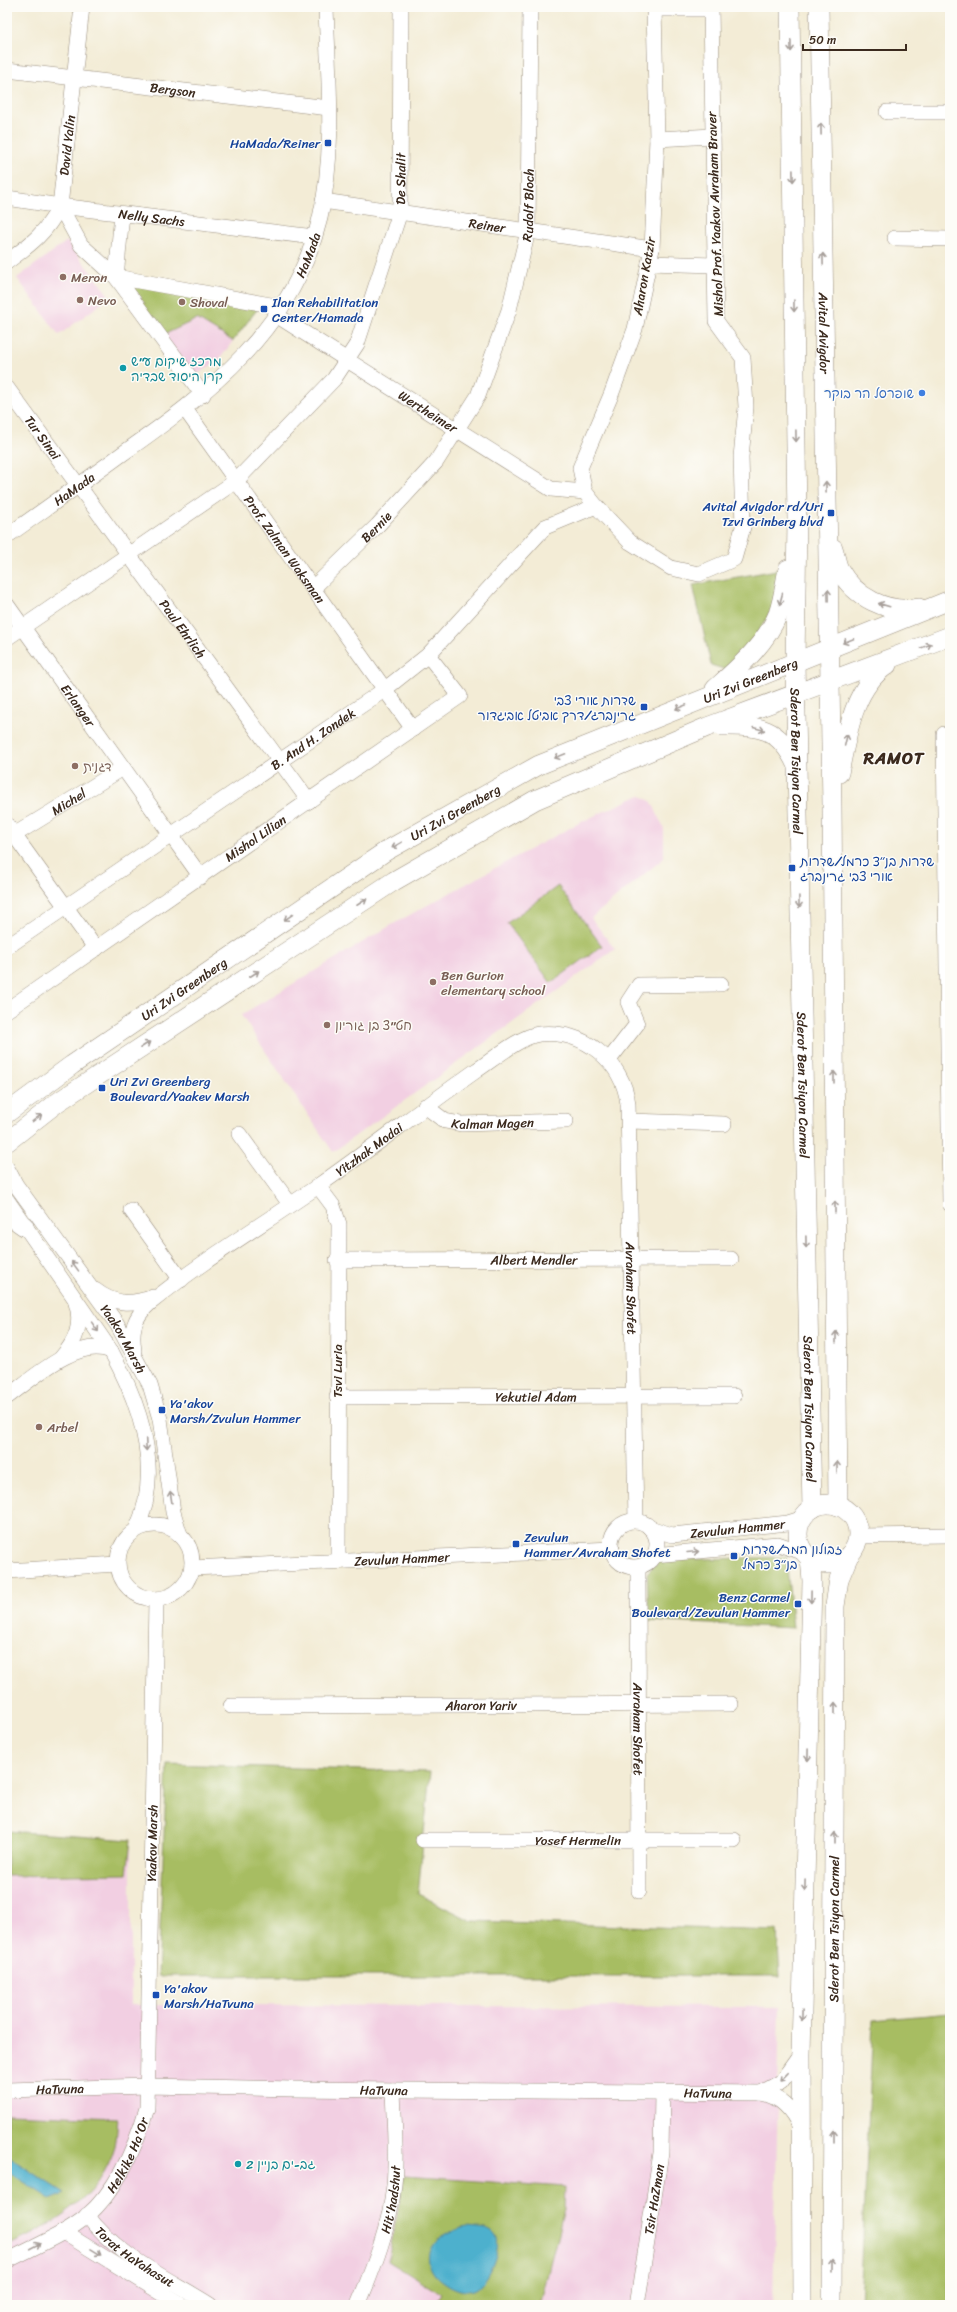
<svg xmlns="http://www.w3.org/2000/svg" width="957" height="2312" viewBox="0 0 957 2312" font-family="Sriracha,'Playpen Sans Hebrew',sans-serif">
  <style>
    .built { fill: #f2cfe2 }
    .green { fill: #a7bd62; stroke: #717440 }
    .water { fill: #4eb0cd; stroke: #446d76 }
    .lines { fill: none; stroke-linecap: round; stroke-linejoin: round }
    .minor-casing { stroke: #978b7a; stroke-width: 16 }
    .major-casing { stroke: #978b7a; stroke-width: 20 }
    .minor { stroke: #fff; stroke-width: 15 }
    .major { stroke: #fff; stroke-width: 19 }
    .oneway { stroke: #a79f9a }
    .transit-dot { fill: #1a4fb4; stroke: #fdfcf7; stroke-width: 1.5 }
    .education-dot { fill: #8d6e63; stroke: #fdfcf7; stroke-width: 1.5 }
    .culture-dot { fill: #0f9aa8; stroke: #fdfcf7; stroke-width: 1.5 }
    .shop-dot { fill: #3f7fe0; stroke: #fdfcf7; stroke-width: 1.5 }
    .labels { text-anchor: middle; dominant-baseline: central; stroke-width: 3; stroke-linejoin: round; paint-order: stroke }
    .street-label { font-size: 13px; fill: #3b2a1e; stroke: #fdfcf7 }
    .transit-label { font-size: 13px; fill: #164399; stroke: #fdfcf7; text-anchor: start }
    .education-label { font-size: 13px; fill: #785e54; stroke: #fdfcf7; text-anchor: start }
    .culture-label { font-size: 13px; fill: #0d838f; stroke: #fdfcf7; text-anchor: start }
    .shop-label { font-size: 13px; fill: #366cbe; stroke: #fdfcf7; text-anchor: end }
    .district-label { font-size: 17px; font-weight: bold; letter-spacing: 1px; fill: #3b2a1e; stroke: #fdfcf7 }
  </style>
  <rect width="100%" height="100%" fill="#fdfcf7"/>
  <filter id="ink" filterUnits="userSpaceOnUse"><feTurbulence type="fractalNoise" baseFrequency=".025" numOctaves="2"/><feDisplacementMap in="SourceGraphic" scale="8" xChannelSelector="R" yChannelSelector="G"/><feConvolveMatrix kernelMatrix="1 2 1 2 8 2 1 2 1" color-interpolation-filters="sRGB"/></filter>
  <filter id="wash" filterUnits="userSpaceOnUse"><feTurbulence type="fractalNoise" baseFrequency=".012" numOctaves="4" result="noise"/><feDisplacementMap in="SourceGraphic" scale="16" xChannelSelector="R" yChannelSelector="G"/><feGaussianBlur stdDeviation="0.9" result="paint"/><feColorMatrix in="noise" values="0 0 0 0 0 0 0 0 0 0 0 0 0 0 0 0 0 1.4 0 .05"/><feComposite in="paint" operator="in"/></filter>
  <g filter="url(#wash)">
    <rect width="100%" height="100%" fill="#f3ecd6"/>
    <path class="built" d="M 67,241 L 110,297 L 59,335 L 17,278 Z
      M 197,319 L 233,341 L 219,360 L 195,376 L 163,335 Z
      M 640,795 L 652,802 L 664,829 L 664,858 L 591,918 L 615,949 L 333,1152 L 241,1015 L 395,923 L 486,873 L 581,822 Z
      M 7,1831 L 131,1840 L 131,2005 L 780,2007 L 773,2305 L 7,2305 Z"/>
    <path class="green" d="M 116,277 L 262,303 L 233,341 L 197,319 L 163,335 Z
      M 788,568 L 783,592 L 733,672 L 711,665 L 693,585 Z
      M 558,886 L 602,946 L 551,983 L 507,923 Z
      M 786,1557 L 793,1628 L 649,1621 L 647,1573 L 659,1560 Z
      M 167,1764 L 430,1772 L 418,1894 L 472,1921 L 777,1931 L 780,1976 L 158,1976 Z
      M 7,1831 L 131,1840 L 127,1874 L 7,1876 Z
      M 950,2013 L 950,2305 L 860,2305 L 873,2020 Z
      M 7,2114 L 118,2118 C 117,2127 117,2137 115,2146 C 100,2199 54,2225 7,2246 Z
      M 404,2176 L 565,2187 L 564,2209 L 540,2305 L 434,2305 L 441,2294 L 388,2261 Z"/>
    <path class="water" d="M 7,2156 L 65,2193 L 50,2199 L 7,2171 Z
      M 466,2227 C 476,2228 489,2227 495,2235 C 504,2246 487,2283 476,2289 C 462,2296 443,2283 435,2274 C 429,2266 426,2257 431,2248 C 437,2235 453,2230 466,2227 Z"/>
  </g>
  <g filter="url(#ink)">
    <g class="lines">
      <defs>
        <g id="minor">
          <path d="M 654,7 L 657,139 L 652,249 L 635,329 L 611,395 L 580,468 L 585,492 L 596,506 L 630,542 L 671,568 L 699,574 L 734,559 L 743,527 L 741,457 L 746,407 L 743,358 L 716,321 L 711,7"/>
          <path d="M 655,9 L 711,9"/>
          <path id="s1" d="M 7,70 L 329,108"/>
          <path d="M 887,112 L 950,112"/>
          <path d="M 657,139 L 713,136"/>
          <path id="s2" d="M 7,198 L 60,206 L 314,237"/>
          <path id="s3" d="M 323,201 L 652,249"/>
          <path d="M 60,206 L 81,245 L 116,277 L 203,395"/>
          <path d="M 122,214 L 116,277 L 282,307"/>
          <path d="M 895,238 L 950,239"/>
          <path id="s4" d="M 7,262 C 31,244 46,233 60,206 L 82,7"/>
          <path d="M 649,263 L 714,265"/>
          <path id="s5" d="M 276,315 L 551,489 L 585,492"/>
          <path id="s6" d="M 7,388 L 309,801"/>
          <path id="s7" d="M 185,409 L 413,729"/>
          <path id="s8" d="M 7,536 C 45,509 84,482 122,454 C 210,392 293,329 320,218 C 336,150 328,76 326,7"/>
          <path id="s9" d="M 313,588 L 377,526 L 436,462 L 478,396 L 509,310 L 528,231 L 530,7"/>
          <path id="s10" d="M 7,605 L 201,877"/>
          <path id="s11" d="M 7,638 L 236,481 L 334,379 L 357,344 L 400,212 L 401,7"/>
          <path d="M 944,734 L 950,1204"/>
          <path d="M 7,825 L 96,949"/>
          <path id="s12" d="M 14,835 L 123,768"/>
          <path id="s13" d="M 7,947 L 384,690 L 428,655 L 545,527 L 596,506"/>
          <path id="s14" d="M 7,1010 L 460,696 L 428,655"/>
          <path d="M 609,1060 L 637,1024 L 628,1002 L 639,985 L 721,984"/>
          <path id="s15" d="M 425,1106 L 445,1121 L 461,1124 L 566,1121"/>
          <path d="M 629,1121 L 724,1124"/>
          <path d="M 239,1134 L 290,1204"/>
          <path id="s16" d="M 7,1168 L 16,1185 L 117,1324 L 150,1385 L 160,1419 L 173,1512 L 180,1535"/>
          <path d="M 318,1186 L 333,1206 L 339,1224 L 338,1561"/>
          <path d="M 7,1200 L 111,1351 C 140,1404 164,1471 136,1530"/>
          <path d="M 131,1210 L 181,1280"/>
          <path id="s17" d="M 337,1260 L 731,1259"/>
          <path d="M 95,1290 C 114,1305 132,1305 153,1297"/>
          <path id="s18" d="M 134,1351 C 131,1330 133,1318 150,1303 C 203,1260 262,1225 318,1186 C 372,1148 423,1108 477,1070 C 494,1059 519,1037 539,1034 C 583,1029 623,1061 628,1104 L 636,1521"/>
          <path d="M 62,1357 C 76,1341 83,1324 76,1303"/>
          <path d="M 7,1397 C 32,1379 78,1336 111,1351"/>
          <path id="s19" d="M 337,1397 L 734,1396"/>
          <circle cx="634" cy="1544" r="23"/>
          <circle cx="155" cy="1562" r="37"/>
          <path id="s20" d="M 650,1528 L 672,1535 L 788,1523 L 801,1519"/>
          <path d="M 858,1536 L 950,1535"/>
          <path d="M 654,1555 L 778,1544 L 805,1553"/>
          <path id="s21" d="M 638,1567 L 639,1891"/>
          <path id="s22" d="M 192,1568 L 612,1549"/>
          <path d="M 7,1571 L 117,1564"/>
          <path id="s23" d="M 231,1706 L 731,1704"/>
          <path id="s24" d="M 423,1840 L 734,1840"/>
          <path id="s25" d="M 7,2090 L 148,2086 L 292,2089 L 761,2093 C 781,2097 792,2109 800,2127"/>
          <path d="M 761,2093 L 781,2082 L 801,2054"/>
          <path id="s26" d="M 87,2215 C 115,2255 169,2279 210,2305"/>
          <path d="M 63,2232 L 181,2305"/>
          <path id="s27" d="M 7,2261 C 33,2247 64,2235 87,2216 C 118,2189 136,2146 147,2108 L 156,1600"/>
          <path id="s28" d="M 358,2305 C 374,2267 390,2226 394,2185 C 397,2153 394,2121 393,2090"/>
          <path id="s29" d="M 637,2305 L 661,2153 L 662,2093"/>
        </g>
        <g id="major">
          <path id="s30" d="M 790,7 L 797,520 L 795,662 L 797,765 L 812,1509"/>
          <path id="s31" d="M 819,7 L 832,805 L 838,1506"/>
          <path d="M 833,548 C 835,554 836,563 839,569 C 854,597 887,614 919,608"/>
          <path d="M 715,689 C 738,668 766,644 778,614 C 783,600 785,583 788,569"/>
          <path d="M 722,726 C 760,725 779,728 796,764"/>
          <path d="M 839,773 C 847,735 853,688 887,665"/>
          <path id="s32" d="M 7,1113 L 72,1065 L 386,851 L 539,765 L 950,600"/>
          <path d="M 7,1142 L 58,1102 L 394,881 L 535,800 L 707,727 L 950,636"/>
          <path d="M 7,1214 L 24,1226"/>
          <circle cx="828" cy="1534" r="30"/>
          <path d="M 802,2305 L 801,2054 L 812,1581 L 810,1558"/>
          <path id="s33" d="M 832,2305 L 835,1606 L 839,1579 L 849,1555"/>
        </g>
      </defs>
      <use href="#minor" class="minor-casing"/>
      <use href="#major" class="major-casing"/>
      <use href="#minor" class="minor"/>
      <use href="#major" class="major"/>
    </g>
    <defs><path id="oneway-shaft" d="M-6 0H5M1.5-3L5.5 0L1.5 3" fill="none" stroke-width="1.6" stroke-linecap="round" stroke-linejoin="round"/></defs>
    <g class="oneway">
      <use href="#oneway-shaft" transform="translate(791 46) rotate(89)"/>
      <use href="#oneway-shaft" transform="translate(821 129) rotate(-91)"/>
      <use href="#oneway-shaft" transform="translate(793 176) rotate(89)"/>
      <use href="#oneway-shaft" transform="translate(823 259) rotate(-91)"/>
      <use href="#oneway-shaft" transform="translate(794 306) rotate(89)"/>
      <use href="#oneway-shaft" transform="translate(796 436) rotate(89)"/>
      <use href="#oneway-shaft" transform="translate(826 487) rotate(-91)"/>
      <use href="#oneway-shaft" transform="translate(828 595) rotate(-91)"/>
      <use href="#oneway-shaft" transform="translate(781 599) rotate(105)"/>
      <use href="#oneway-shaft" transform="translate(884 605) rotate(-164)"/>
      <use href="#oneway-shaft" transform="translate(848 641) rotate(158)"/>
      <use href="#oneway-shaft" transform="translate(926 646) rotate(-22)"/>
      <use href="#oneway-shaft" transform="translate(681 707) rotate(158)"/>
      <use href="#oneway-shaft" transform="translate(759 729) rotate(14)"/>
      <use href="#oneway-shaft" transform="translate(846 740) rotate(-77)"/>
      <use href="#oneway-shaft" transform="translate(560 756) rotate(158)"/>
      <use href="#oneway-shaft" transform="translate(397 845) rotate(150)"/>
      <use href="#oneway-shaft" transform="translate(362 902) rotate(-33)"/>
      <use href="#oneway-shaft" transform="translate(799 902) rotate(89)"/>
      <use href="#oneway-shaft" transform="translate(289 917) rotate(146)"/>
      <use href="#oneway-shaft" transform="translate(254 974) rotate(-33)"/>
      <use href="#oneway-shaft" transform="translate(145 1045) rotate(-33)"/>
      <use href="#oneway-shaft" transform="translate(834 1077) rotate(-90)"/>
      <use href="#oneway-shaft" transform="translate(37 1118) rotate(-37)"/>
      <use href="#oneway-shaft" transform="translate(835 1207) rotate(-90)"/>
      <use href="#oneway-shaft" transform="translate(806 1242) rotate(89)"/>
      <use href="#oneway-shaft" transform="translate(75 1266) rotate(-126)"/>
      <use href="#oneway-shaft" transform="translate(95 1327) rotate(55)"/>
      <use href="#oneway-shaft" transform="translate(836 1337) rotate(-90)"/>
      <use href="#oneway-shaft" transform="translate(146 1445) rotate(87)"/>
      <use href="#oneway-shaft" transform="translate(837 1467) rotate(-90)"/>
      <use href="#oneway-shaft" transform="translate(171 1497) rotate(-99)"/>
      <use href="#oneway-shaft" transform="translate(693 1552) rotate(-5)"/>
      <use href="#oneway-shaft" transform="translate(811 1597) rotate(91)"/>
      <use href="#oneway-shaft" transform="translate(835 1708) rotate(-90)"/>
      <use href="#oneway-shaft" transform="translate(808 1755) rotate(91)"/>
      <use href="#oneway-shaft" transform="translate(835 1838) rotate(-90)"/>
      <use href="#oneway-shaft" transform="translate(805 1885) rotate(91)"/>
      <use href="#oneway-shaft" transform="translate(802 2015) rotate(91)"/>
      <use href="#oneway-shaft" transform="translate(784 2077) rotate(134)"/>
      <use href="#oneway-shaft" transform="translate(834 2136) rotate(-90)"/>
      <use href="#oneway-shaft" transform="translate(35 2246) rotate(-28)"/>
      <use href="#oneway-shaft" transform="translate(96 2252) rotate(32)"/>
      <use href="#oneway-shaft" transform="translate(832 2266) rotate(-90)"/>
    </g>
  </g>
  <g class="transit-dot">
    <rect x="324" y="139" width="8" height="8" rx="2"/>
    <rect x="260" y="305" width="8" height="8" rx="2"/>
    <rect x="827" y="509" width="8" height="8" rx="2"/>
    <rect x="640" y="703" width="8" height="8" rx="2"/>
    <rect x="788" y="864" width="8" height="8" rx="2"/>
    <rect x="98" y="1084" width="8" height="8" rx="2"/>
    <rect x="158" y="1406" width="8" height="8" rx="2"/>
    <rect x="512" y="1540" width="8" height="8" rx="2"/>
    <rect x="730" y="1552" width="8" height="8" rx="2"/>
    <rect x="794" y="1600" width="8" height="8" rx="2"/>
    <rect x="152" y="1991" width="8" height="8" rx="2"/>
  </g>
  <g class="education-dot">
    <circle cx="63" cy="277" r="4"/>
    <circle cx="80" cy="300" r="4"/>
    <circle cx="182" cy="302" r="4"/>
    <circle cx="75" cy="766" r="4"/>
    <circle cx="433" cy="982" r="4"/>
    <circle cx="327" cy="1025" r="4"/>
    <circle cx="39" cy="1427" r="4"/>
  </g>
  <g class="culture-dot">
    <circle cx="123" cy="368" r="4"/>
    <circle cx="238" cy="2164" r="4"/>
  </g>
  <circle class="shop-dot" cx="922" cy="393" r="4"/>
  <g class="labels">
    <g class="street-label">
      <text stroke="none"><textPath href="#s1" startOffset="167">Bergson</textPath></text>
      <text stroke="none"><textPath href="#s4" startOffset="139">David Yalin</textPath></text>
      <text stroke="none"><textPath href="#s11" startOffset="633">De Shalit</textPath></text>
      <text stroke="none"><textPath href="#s9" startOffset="453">Rudolf Bloch</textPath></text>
      <text transform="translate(715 214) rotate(-92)">Mishol Prof. Yaakov Avraham Braver</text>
      <text stroke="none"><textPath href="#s2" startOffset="146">Nelly Sachs</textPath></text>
      <text stroke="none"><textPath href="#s3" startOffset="166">Reiner</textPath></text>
      <text stroke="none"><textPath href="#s8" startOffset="418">HaMada</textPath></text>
      <text transform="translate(644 276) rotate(-80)">Aharon Katzir</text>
      <text stroke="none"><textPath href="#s31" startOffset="326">Avital Avigdor</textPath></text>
      <text stroke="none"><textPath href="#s5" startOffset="180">Wertheimer</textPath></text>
      <text stroke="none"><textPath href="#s6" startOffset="61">Tur Sinai</textPath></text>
      <text stroke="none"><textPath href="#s8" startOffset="82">HaMada</textPath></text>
      <text stroke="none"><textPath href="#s9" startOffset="88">Bernie</textPath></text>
      <text stroke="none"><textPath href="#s7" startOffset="172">Prof. Zalman Waksman</textPath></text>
      <text stroke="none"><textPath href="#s6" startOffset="298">Paul Ehrlich</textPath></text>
      <text stroke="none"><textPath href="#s32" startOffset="864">Uri Zvi Greenberg</textPath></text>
      <text stroke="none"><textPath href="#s10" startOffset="123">Erlanger</textPath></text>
      <text stroke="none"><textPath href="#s13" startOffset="370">B. And H. Zondek</textPath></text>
      <text stroke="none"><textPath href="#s30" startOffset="754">Sderot Ben Tsiyon Carmel</textPath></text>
      <text stroke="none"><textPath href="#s12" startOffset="64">Michel</textPath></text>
      <text stroke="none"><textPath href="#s32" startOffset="540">Uri Zvi Greenberg</textPath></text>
      <text stroke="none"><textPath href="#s14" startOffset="302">Mishol Lilian</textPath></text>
      <text stroke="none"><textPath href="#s32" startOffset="216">Uri Zvi Greenberg</textPath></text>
      <text stroke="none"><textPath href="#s30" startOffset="1078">Sderot Ben Tsiyon Carmel</textPath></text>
      <text stroke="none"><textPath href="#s15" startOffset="73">Kalman Magen</textPath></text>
      <text stroke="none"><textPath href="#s18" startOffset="321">Yitzhak Modai</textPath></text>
      <text stroke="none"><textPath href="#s17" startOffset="197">Albert Mendler</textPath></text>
      <text stroke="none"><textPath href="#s18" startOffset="837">Avraham Shofet</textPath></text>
      <text stroke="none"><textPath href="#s16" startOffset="207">Yaakov Marsh</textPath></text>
      <text transform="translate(337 1371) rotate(-90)">Tsvi Luria</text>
      <text stroke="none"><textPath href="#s19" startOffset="199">Yekutiel Adam</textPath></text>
      <text stroke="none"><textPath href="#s30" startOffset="1402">Sderot Ben Tsiyon Carmel</textPath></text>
      <text stroke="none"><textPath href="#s20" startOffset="89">Zevulun Hammer</textPath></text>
      <text stroke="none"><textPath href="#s22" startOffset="210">Zevulun Hammer</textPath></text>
      <text stroke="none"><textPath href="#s23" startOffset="250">Aharon Yariv</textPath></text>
      <text stroke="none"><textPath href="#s21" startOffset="162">Avraham Shofet</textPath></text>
      <text stroke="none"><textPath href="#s24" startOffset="155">Yosef Hermelin</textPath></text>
      <text stroke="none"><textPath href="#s27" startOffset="482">Yaakov Marsh</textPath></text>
      <text stroke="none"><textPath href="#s33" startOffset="376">Sderot Ben Tsiyon Carmel</textPath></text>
      <text stroke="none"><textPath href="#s25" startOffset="53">HaTvuna</textPath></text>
      <text stroke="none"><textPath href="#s25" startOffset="377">HaTvuna</textPath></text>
      <text stroke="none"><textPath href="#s25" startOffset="701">HaTvuna</textPath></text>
      <text stroke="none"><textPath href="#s27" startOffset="166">Helkike Ha'Or</textPath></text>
      <text stroke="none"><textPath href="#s28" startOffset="111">Hit'hadshut</textPath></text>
      <text stroke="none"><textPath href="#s29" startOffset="107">Tsir HaZman</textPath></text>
      <text stroke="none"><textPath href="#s26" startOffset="64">Torat HaYahasut</textPath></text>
    </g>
    <g class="transit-label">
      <text x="320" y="143" text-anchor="end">HaMada/Reiner</text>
      <text x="272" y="302">Ilan Rehabilitation<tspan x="272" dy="15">Center/Hamada</tspan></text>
      <text x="823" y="506" text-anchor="end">Avital Avigdor rd/Uri<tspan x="823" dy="15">Tzvi Grinberg blvd</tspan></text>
      <text x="636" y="700" text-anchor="end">שדרות אורי צבי<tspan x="636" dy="15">גרינברג/דרך אביטל אביגדור</tspan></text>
      <text x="800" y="861">שדרות בנ״צ כרמל/שדרות<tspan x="800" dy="15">אורי צבי גרינברג</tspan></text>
      <text x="110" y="1081">Uri Zvi Greenberg<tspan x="110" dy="15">Boulevard/Yaakev Marsh</tspan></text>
      <text x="170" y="1403">Ya'akov<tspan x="170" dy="15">Marsh/Zvulun Hammer</tspan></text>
      <text x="524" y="1537">Zevulun<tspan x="524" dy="15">Hammer/Avraham Shofet</tspan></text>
      <text x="742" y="1549">זבולון המר/שדרות<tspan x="742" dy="15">בנ״צ כרמל</tspan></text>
      <text x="790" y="1597" text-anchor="end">Benz Carmel<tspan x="790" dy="15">Boulevard/Zevulun Hammer</tspan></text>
      <text x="164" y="1988">Ya'akov<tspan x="164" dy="15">Marsh/HaTvuna</tspan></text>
    </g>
    <g class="education-label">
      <text x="71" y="277">Meron</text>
      <text x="88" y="300">Nevo</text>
      <text x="190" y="302">Shoval</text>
      <text x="83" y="766">דגנית</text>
      <text x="441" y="975">Ben Gurion<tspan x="441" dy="15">elementary school</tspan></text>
      <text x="335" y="1025">חט"צ בן גוריון</text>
      <text x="47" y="1427">Arbel</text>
    </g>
    <g class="culture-label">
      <text x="131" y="361">מרכז שיקום ע"ש<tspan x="131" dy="15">קרן היסוד שבדיה</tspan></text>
      <text x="246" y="2164">גב-ים בניין 2</text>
    </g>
    <g class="shop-label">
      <text x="914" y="393">שופרסל הר בוקר</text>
    </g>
    <g class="district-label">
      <text x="894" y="758">RAMOT</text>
    </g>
  </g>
  <rect width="957" height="2312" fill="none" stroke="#fdfcf7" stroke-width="24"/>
  <path d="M803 44v6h103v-6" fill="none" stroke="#3b2a1e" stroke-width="2"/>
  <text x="809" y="44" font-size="12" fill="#3b2a1e" stroke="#fdfcf7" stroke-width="3" paint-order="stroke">50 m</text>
</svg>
